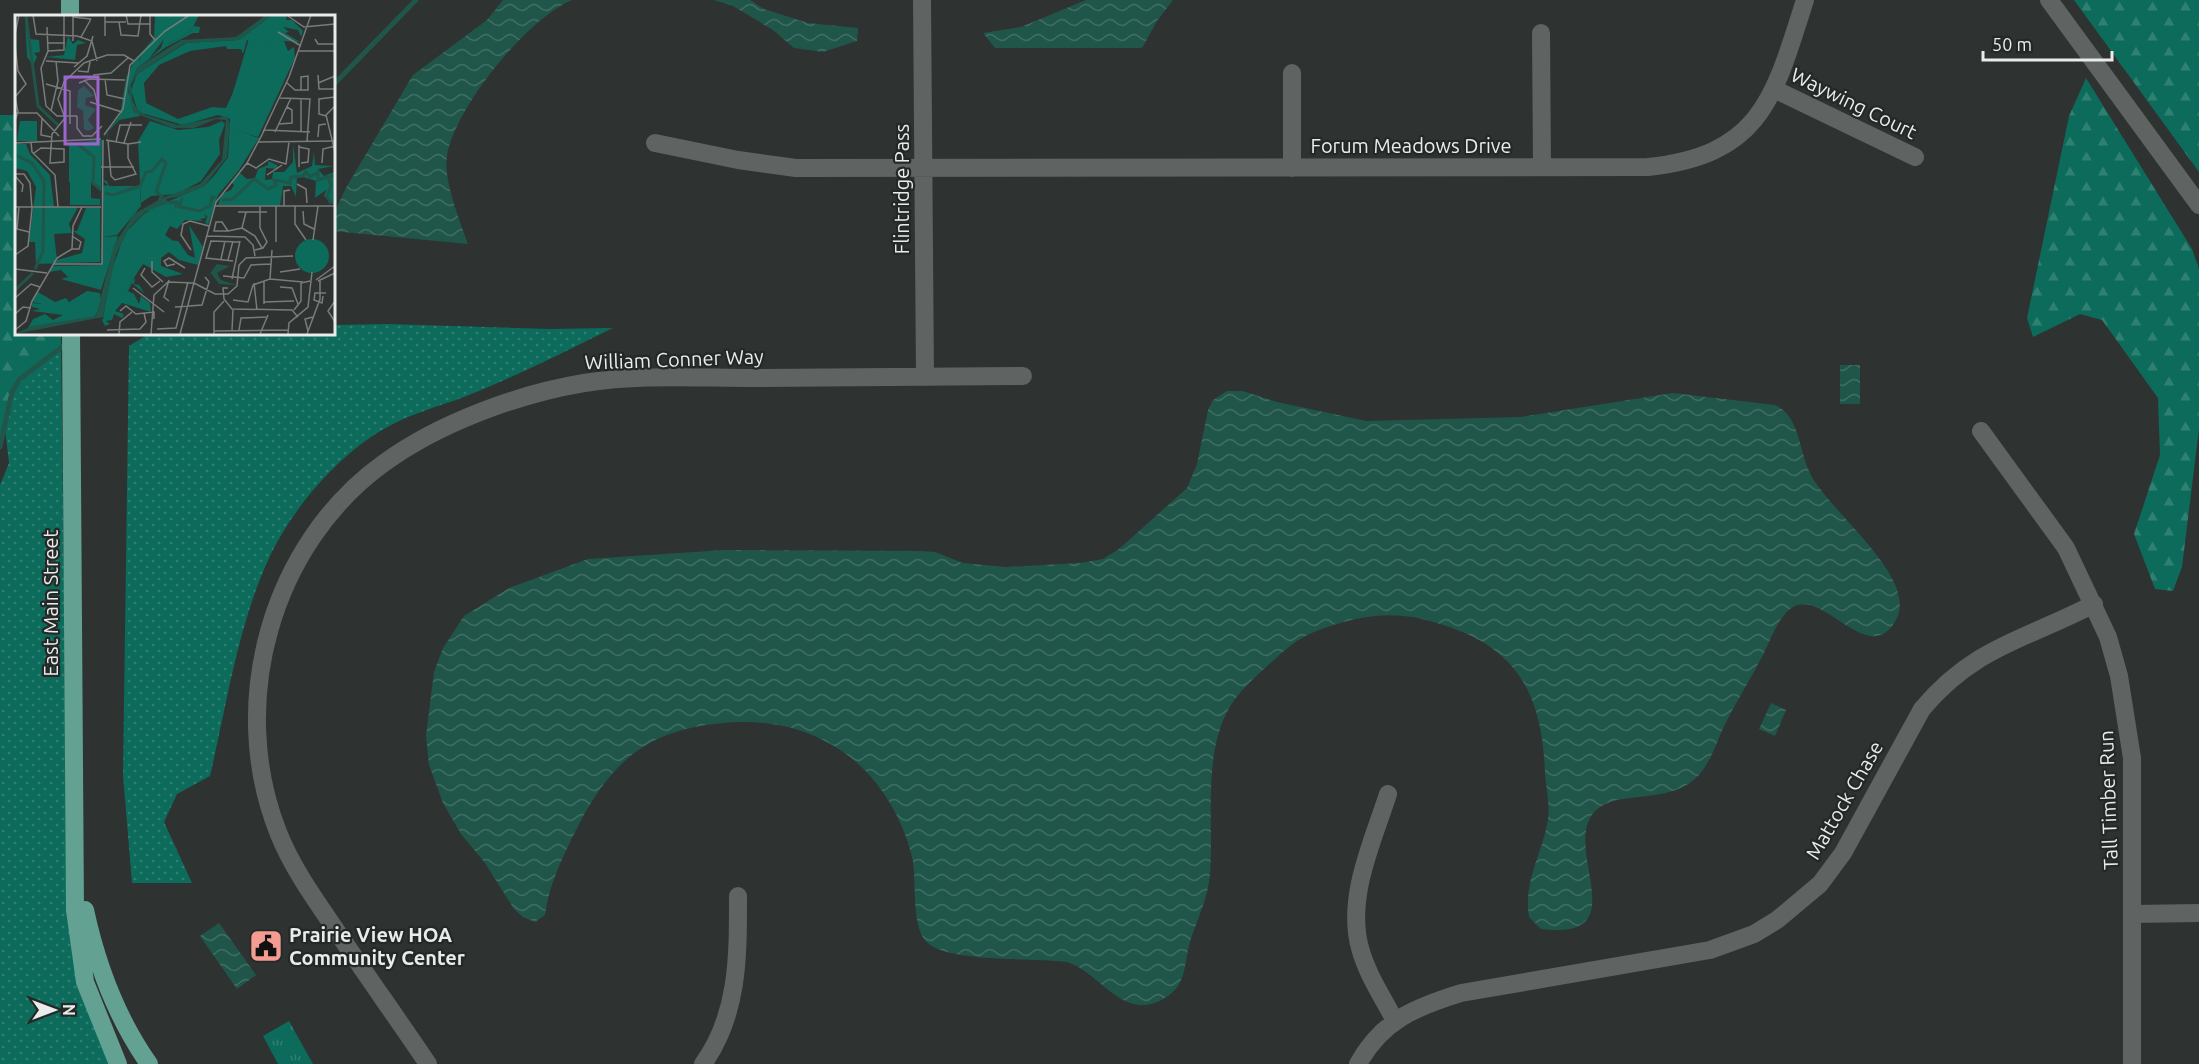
<svg xmlns="http://www.w3.org/2000/svg" width="2199" height="1064" viewBox="0 0 2199 1064" font-family="Ubuntu,sans-serif">
  <style>
    .grass { fill: url(#grass-dots) }
    .forest { fill: url(#forest-firs) }
    .park { fill: url(#park-tufts) }
    .water { fill: url(#water-waves) }
    .lines { fill: none; stroke-linecap: round; stroke-linejoin: round }
    .stream { stroke: #20564a; stroke-width: 5 }
    .minor { stroke: #5f6362; stroke-width: 18 }
    .major { stroke: #63a192; stroke-width: 18 }
    .labels { text-anchor: middle; dominant-baseline: central; stroke-width: 4.5; stroke-linejoin: round; paint-order: stroke }
    .street-label { font-size: 20px; fill: #eaeceb; stroke: #242827 }
    .poi-label { font-size: 20px; font-weight: bold; fill: #eaeceb; stroke: #242827; text-anchor: start }
    .inset-river { fill: none; stroke: #20564a; stroke-width: 3 }
    .inset-road { fill: none; stroke: #797c7b; stroke-width: 1.5 }
    .view { fill: #9c66cc; fill-opacity: 0.15; stroke: #9c66cc; stroke-width: 3 }
    .inset-edge { fill: none; stroke: #eaeceb; stroke-width: 3 }
  </style>
  <defs>
    <pattern id="grass-dots" width="8" height="8" patternUnits="userSpaceOnUse" patternTransform="scale(1.5)"><rect width="8" height="8" fill="#0c6b5a"/><path d="M2 2h.1M6 6h.1" fill="none" stroke="#308072" stroke-width="1.8" stroke-linecap="round"/></pattern>
    <pattern id="forest-firs" width="22" height="20" patternUnits="userSpaceOnUse" patternTransform="scale(1.5)"><rect width="22" height="20" fill="#0c6b5a"/><path d="M5 1l3.5 6h-7zM16 11l3.5 6h-7z" fill="#308072"/></pattern>
    <pattern id="park-tufts" width="24" height="20" patternUnits="userSpaceOnUse" patternTransform="scale(1.5)"><rect width="24" height="20" fill="#0c6b5a"/><path d="M3 7l-1-3M5 7V3M7 7l1-3M15 17l-1-3M17 17v-4M19 17l1-3" fill="none" stroke="#308072"/></pattern>
    <pattern id="water-waves" width="16" height="10" patternUnits="userSpaceOnUse" patternTransform="scale(1.5)"><rect width="16" height="10" fill="#20564a"/><path d="M0 5q4-4 8 0t8 0" fill="none" stroke="#416e64"/></pattern>
  </defs>
  <rect width="100%" height="100%" fill="#2e3231"/>
  <path class="grass" d="M 387,324 L 550,329 L 613,328 C 564,352 515,377 464,397 C 437,407 409,414 384,429 C 339,454 292,509 270,556 C 238,624 227,703 210,776 L 177,794 L 164,822 L 192,883 L 132,883 L 123,775 L 129,346 L 150,333 L 333,333 L 333,325 Z
    M 61,347 L 68,898 L 79,990 L 109,1064 L 0,1064 L 0,485 L 9,463 L 4,421 L 12,392 L 29,370 Z"/>
  <path class="forest" d="M 2074,0 L 2199,0 L 2199,172 Z
    M 2086,78 L 2192,249 L 2199,269 L 2199,429 L 2182,567 L 2173,591 L 2155,589 L 2134,534 L 2160,455 L 2158,398 L 2102,320 L 2080,314 L 2033,337 L 2027,318 L 2069,116 Z
    M 0,115 L 16,115 L 16,333 L 61,333 L 61,347 C 13,383 10,387 0,447 Z"/>
  <path class="park" d="M 289,1021 L 313,1064 L 278,1064 L 263,1036 Z"/>
  <path class="water" d="M 503,0 L 572,0 C 528,18 454,108 447,156 C 443,180 460,221 468,244 L 333,231 L 333,215 L 347,186 L 413,75 L 487,20 Z
    M 714,0 L 750,0 L 764,9 L 808,23 L 858,28 L 857,41 L 823,52 L 794,48 L 773,30 L 733,6 Z
    M 1086,0 L 1173,0 L 1157,21 L 1142,48 L 995,48 L 983,33 L 1021,27 Z
    M 1840,365 L 1860,365 L 1860,404 L 1840,404 Z
    M 1227,391 L 1243,391 L 1277,402 L 1366,421 L 1521,417 L 1673,393 L 1775,405 C 1799,415 1799,449 1809,471 C 1825,509 1920,577 1896,620 C 1869,669 1824,589 1793,607 C 1779,615 1771,639 1764,653 C 1752,677 1737,700 1725,724 C 1717,741 1711,762 1698,776 C 1671,804 1623,791 1600,807 C 1553,839 1643,942 1541,929 L 1529,917 C 1523,880 1543,853 1548,819 C 1550,803 1546,788 1545,773 C 1542,684 1510,640 1422,619 C 1386,610 1348,618 1314,632 C 1294,640 1281,654 1265,668 C 1253,679 1240,691 1231,705 C 1202,751 1214,821 1210,874 C 1208,899 1197,919 1190,942 C 1184,962 1187,983 1168,996 C 1124,1026 1102,973 1067,962 C 1031,957 955,963 929,944 C 909,929 918,880 912,857 C 904,822 883,785 855,761 C 821,733 782,721 738,722 C 651,726 612,757 574,834 C 561,861 549,885 545,915 L 535,922 L 523,917 L 514,909 L 485,863 L 461,834 L 443,803 L 429,765 L 426,736 L 434,672 L 443,648 L 464,616 L 509,588 L 588,559 L 725,550 L 920,551 L 935,552 L 963,563 L 1005,567 L 1080,563 L 1103,559 L 1119,549 L 1187,488 L 1197,464 L 1208,410 L 1213,400 Z
    M 1771,703 L 1786,710 L 1775,736 L 1759,729 Z
    M 219,923 L 256,975 L 237,989 L 200,936 Z"/>
  <g class="lines">
    <path class="stream" d="M 333,85 L 416,0
      M 0,447 L 12,392 L 20,379 L 67,343"/>
    <path class="minor" d="M 922,0 L 925,377
      M 2049,0 L 2199,205
      M 1541,33 L 1542,167
      M 1292,73 L 1292,168
      M 1774,89 L 1915,157
      M 655,143 L 738,160 L 796,168 L 1648,167 C 1762,155 1774,97 1805,0
      M 1981,431 L 2066,548 L 2108,637 L 2119,676 L 2132,758 L 2132,1064
      M 1388,794 C 1373,841 1346,897 1360,948 C 1367,974 1382,996 1394,1019
      M 2133,914 L 2199,913
      M 428,1064 C 399,1021 369,979 340,936 C 317,902 293,870 278,832 C 227,703 271,544 384,463 C 439,423 518,394 584,383 C 639,374 697,378 753,378 C 843,378 933,377 1023,376
      M 703,1064 C 739,1014 738,955 738,896
      M 1358,1064 C 1382,1020 1416,1007 1461,993 L 1710,950 L 1754,934 L 1777,920 L 1820,884 L 1843,853 L 1922,709 C 1975,646 2025,640 2094,604"/>
    <path class="major" d="M 70,0 L 70,16
      M 71,333 L 75,910 L 85,982 L 118,1064
      M 85,910 C 97,966 116,1017 149,1064"/>
  </g>
  <defs>
    <symbol id="civic-square" viewBox="-11 -11 22 22"><rect x="-9" y="-9" width="18" height="18" rx="4" fill="#f59c92" stroke="#242827"/><path d="M-.6-6.5H3V-4.5H.6V-3L4-1V1h2V6H-6V1h2V-1L-.6-3ZM-1.2 2.5V6h2.4V2.5Z" fill="#111"/></symbol>
  </defs>
  <g fill-rule="evenodd">
    <use href="#civic-square" x="247" y="927" width="38" height="38"/>
  </g>
  <g class="labels">
    <g class="street-label">
      <text transform="translate(1854 103) rotate(26)">Waywing Court</text>
      <text x="1411" y="145">Forum Meadows Drive</text>
      <text transform="translate(901 189) rotate(-90)">Flintridge Pass</text>
      <text transform="translate(674 359) rotate(-2)">William Conner Way</text>
      <text transform="translate(50 603) rotate(-90)">East Main Street</text>
      <text transform="translate(1844 800) rotate(-60)">Mattock Chase</text>
      <text transform="translate(2108 800) rotate(-92)">Tall Timber Run</text>
    </g>
    <g class="poi-label">
      <text x="289" y="934">Prairie View HOA<tspan x="289" dy="23">Community Center</tspan></text>
    </g>
  </g>
  <g transform="translate(15 15)">
    <rect width="320" height="320" fill="#2e3231"/>
    <path d="M 140,0 L 184,0 L 176,16 L 153,29 L 149,24 L 133,45 L 126,48 L 125,41 L 124,49 L 114,51 L 139,23 ZM 135,106 L 163,115 L 193,112 L 207,106 L 210,109 L 204,125 L 205,139 L 186,166 L 162,179 L 136,181 L 126,188 L 123,126 ZM 87,125 L 86,174 L 79,169 L 79,142 L 61,128 ZM 0,129 L 11,129 L 15,139 L 35,160 L 39,192 L 63,192 L 54,209 L 57,218 L 39,219 L 42,245 L 67,238 L 70,224 L 58,216 L 62,216 L 71,193 L 85,193 L 85,247 L 21,249 L 20,227 L 14,227 L 21,172 L 12,156 L 0,153 ZM 149,191 L 161,193 L 161,199 L 148,217 L 151,225 L 163,226 L 173,240 L 180,243 L 174,210 L 188,232 L 183,250 L 164,245 L 154,237 L 146,243 L 146,251 L 168,259 L 151,262 L 128,249 L 97,296 L 88,303 L 96,257 L 110,218 L 130,198 Z" fill="#0c6b5a"/>
    <path d="M 257,0 L 272,0 L 271,5 L 277,5 L 288,16 L 286,22 L 283,15 L 268,12 L 274,17 L 270,18 L 285,27 L 269,26 L 273,36 L 279,32 L 280,46 L 232,25 L 228,39 L 226,34 L 212,34 L 211,31 L 175,36 L 144,50 L 129,68 L 131,88 L 163,104 L 197,92 L 211,93 L 219,75 L 219,114 L 244,123 L 224,155 L 203,180 L 193,210 L 190,207 L 194,198 L 192,202 L 189,198 L 191,203 L 185,204 L 188,206 L 170,205 L 162,214 L 155,211 L 150,220 L 157,225 L 153,229 L 146,226 L 158,236 L 151,232 L 141,234 L 149,205 L 158,199 L 160,193 L 129,197 L 189,171 L 199,161 L 213,142 L 215,104 L 203,100 L 168,110 L 123,97 L 116,75 L 122,59 L 171,28 L 224,25 ZM 10,1 L 15,24 L 24,25 L 25,37 L 19,38 L 22,42 L 18,50 L 12,42 ZM 178,11 L 185,12 L 184,18 L 178,18 L 151,32 L 122,53 L 113,77 L 125,101 L 104,105 L 93,117 L 105,100 L 111,63 L 118,49 L 124,49 L 125,41 L 126,47 L 133,45 L 133,40 L 135,43 L 146,33 L 150,20 L 153,29 L 176,16 ZM 53,21 L 58,29 L 63,25 L 71,28 L 62,30 L 60,45 L 31,42 L 49,40 ZM 54,128 L 65,130 L 79,142 L 78,167 L 54,167 ZM 278,129 L 282,158 L 297,151 L 299,137 L 300,150 L 319,151 L 303,154 L 309,161 L 319,157 L 318,189 L 309,181 L 311,175 L 300,183 L 301,166 L 282,160 L 281,182 L 276,171 L 268,171 L 265,191 L 203,190 L 207,179 L 216,175 L 219,170 L 216,167 L 225,158 L 232,164 L 240,163 L 243,154 L 253,150 L 253,146 L 262,150 L 263,154 L 251,153 L 250,165 L 257,164 L 258,157 L 269,157 L 278,147 ZM 103,221 L 86,275 L 46,264 L 53,262 L 46,255 L 34,257 L 38,251 L 86,250 L 87,222 ZM 120,262 L 119,269 L 124,270 L 130,279 L 117,268 L 113,276 L 119,279 L 124,289 L 126,281 L 135,288 L 136,297 L 107,288 L 100,296 L 109,299 L 107,303 L 99,299 L 97,305 L 91,306 L 95,309 L 90,311 L 87,305 ZM 77,278 L 85,278 L 86,289 L 79,303 L 13,313 L 18,304 L 30,299 L 38,305 L 48,300 L 17,296 L 25,294 L 17,292 L 17,288 L 27,289 L 27,295 L 41,287 L 53,290 Z" fill="#0c6b5a"/>
    <path d="M 236,17 L 279,45 L 243,122 L 217,114 L 213,94 ZM 111,63 L 115,64 L 112,76 L 111,79 L 115,97 L 92,115 L 93,123 L 87,138 L 88,165 L 92,166 L 94,171 L 125,171 L 126,191 L 102,220 L 87,222 L 87,171 L 93,170 L 87,165 L 87,137 L 93,124 L 91,115 L 115,97 L 111,83 L 111,78 L 114,67 ZM 5,106 L 22,106 L 22,126 L 2,126 ZM280 241a17 17 0 1 1 34 0a17 17 0 1 1-34 0ZM 72,276 L 85,278 L 80,298 L 75,303 L 43,307 L 48,299 L 27,295 L 27,289 L 17,287 L 23,277 L 40,287 L 51,283 L 54,287 Z" fill="#0c6b5a"/>
    <path d="M 55,167 L 76,167 L 76,183 L 85,184 L 85,190 L 55,190 Z" fill="#0c6b5a"/>
    <path d="M 251,0 L 257,0 L 224,25 L 170,28 L 122,59 L 116,70 L 118,90 L 130,100 L 163,110 L 212,101 L 215,110 L 212,142 L 189,171 L 167,181 L 151,184 L 154,188 L 131,196 L 115,212 L 101,239 L 88,302 L 0,319 L 17,311 L 81,301 L 99,230 L 119,199 L 147,183 L 185,169 L 207,145 L 211,105 L 201,104 L 179,113 L 158,113 L 118,97 L 113,73 L 122,53 L 166,25 L 221,22 ZM 69,71 L 79,81 L 71,83 L 70,90 L 81,94 L 73,105 L 79,113 L 73,116 L 69,114 L 68,96 L 62,92 L 63,75 ZM 202,249 L 215,251 L 202,258 L 206,265 L 222,270 L 204,269 L 196,258 L 193,261 Z" fill="#20564a"/>
    <path class="inset-river" d="M 11,1 L 23,91 L 43,110M 61,128 L 79,142 L 78,168 L 86,175M 0,140 L 17,148 L 29,166 L 28,236 L 20,254M 313,163 L 316,170 L 312,181 L 316,189M 90,178 L 98,180 L 125,171 L 131,157 L 137,156 L 147,144 L 151,148 L 141,177 L 147,181 L 144,185M 207,185 L 218,184 L 239,164 L 253,174 L 261,170 L 259,165 L 275,168 L 276,162 L 288,161 L 291,157 L 295,162 L 303,157 L 303,165 L 320,160M 154,188 L 161,187 L 161,191 L 166,186 L 165,192 L 184,196 L 195,191 L 197,182 L 200,183M 0,275 L 18,258"/>
    <path class="inset-road" d="M 18,0 L 21,19 L 62,21 L 77,26 L 82,46M 58,0 L 58,26M 90,0 L 90,21M 111,0 L 113,9 L 136,9M 135,0 L 135,19 L 140,25M 273,1 L 289,12 L 320,9M 58,2 L 76,4M 90,7 L 111,7M 104,7 L 106,20 L 123,21 L 126,0M 32,12 L 33,36 L 26,53 L 31,91 L 42,101 L 62,101M 263,17 L 286,31M 0,19 L 4,0M 66,22 L 76,4M 300,24 L 303,29 L 320,29M 32,28 L 50,28M 0,30 L 3,56 L 11,69 L 0,82M 33,36 L 49,35 L 49,0M 284,36 L 320,36M 31,46 L 63,48M 59,52 L 72,41 L 78,21M 63,56 L 73,57 L 75,47M 78,60 L 96,58 L 114,42M 303,60 L 304,74 L 320,74M 90,64 L 92,80 L 110,84M 69,65 L 79,75 L 82,87M 64,68 L 74,64 L 110,65M 272,68 L 280,75 L 293,75 L 293,61 L 286,62 L 286,75M 303,68 L 320,61M 31,69 L 55,76 L 55,109M 0,82 L 3,97 L 0,106M 265,83 L 295,84 L 292,127M 75,87 L 107,97M 320,91 L 311,100 L 320,137M 36,96 L 43,66 L 41,46M 0,98 L 22,98 L 44,121M 62,101 L 62,113 L 68,121 L 77,121 L 87,111M 311,101 L 304,99 L 304,84 L 320,82M 27,103 L 26,120 L 36,122M 264,109 L 277,108 L 277,95 L 272,92M 250,115 L 295,117M 248,117 L 274,62 L 296,0M 260,117 L 276,83M 286,117 L 286,83M 89,120 L 108,94 L 115,50 L 150,16 L 173,1M 303,122 L 304,110 L 311,109M 91,125 L 113,129 L 126,127M 93,126 L 96,161 L 100,165 L 121,159 L 113,143 L 113,129M 16,127 L 17,137 L 40,160 L 43,192M 101,127 L 105,110 L 127,110M 243,127 L 320,126M 0,128 L 86,124M 109,128 L 116,107M 284,130 L 284,152M 284,132 L 294,134 L 293,147 L 286,148M 36,133 L 37,119 L 50,103 L 43,84 L 49,67 L 69,48 L 92,40 L 109,40 L 119,46M 19,138 L 26,133 L 49,134 L 49,147 L 36,148M 232,148 L 241,153 L 254,144 L 271,149 L 274,127M 307,148 L 308,134 L 320,131M 35,149 L 36,131M 86,152 L 119,152M 0,159 L 9,159 L 15,168 L 17,194 L 13,231 L 0,240M 252,160 L 267,150M 0,161 L 8,170 L 7,177M 282,169 L 291,174 L 292,188M 200,191 L 320,191M 261,191 L 261,227M 269,191 L 269,176 L 275,175M 280,191 L 280,209 L 291,225M 0,192 L 86,192M 4,192 L 2,214 L 14,217M 288,196 L 289,209 L 299,214M 223,197 L 252,197M 201,207 L 207,207 L 213,216 L 199,216 ZM 227,213 L 240,221 L 247,233M 213,216 L 227,213 L 231,197M 192,221 L 230,222 L 238,230 L 240,241M 298,225 L 303,191M 57,234 L 64,234 L 66,227 L 57,221M 176,235 L 166,220 L 168,209 L 175,206 L 194,211M 240,235 L 248,233 L 252,227 L 245,213 L 245,191M 206,244 L 210,226M 213,245 L 218,226M 137,246 L 137,257 L 148,267M 218,246 L 191,243 L 196,226 L 225,227M 39,249 L 87,249 L 88,125M 160,249 L 152,251 L 149,246 L 154,243 L 170,253M 130,253 L 126,260 L 137,272 L 145,266M 0,254 L 32,258M 265,257 L 285,254M 208,261 L 229,263 L 236,250 L 256,249M 217,264 L 225,226M 255,264 L 288,267M 301,265 L 320,251M 249,266 L 249,289M 303,266 L 320,258M 179,268 L 200,279 L 213,279 L 222,271 L 224,250 L 231,243 L 278,241M 239,268 L 242,295M 265,272 L 277,273 L 283,289M 118,273 L 149,297M 213,273 L 208,273 L 209,284 L 217,294 L 277,295 L 283,302M 308,281 L 307,288 L 299,285 L 300,278 L 311,278M 0,283 L 16,269 L 25,272M 218,285 L 233,287 L 238,270 L 255,264 L 257,235M 154,286 L 149,282 L 154,265M 320,286 L 313,296 L 320,307M 249,287 L 279,286M 160,292 L 187,290 L 194,267 L 190,262M 279,295 L 286,286 L 286,268 L 295,266M 105,296 L 111,291 L 121,299 L 139,297 L 139,304M 0,299 L 8,292 L 16,293M 142,314 L 161,313 L 173,267M 0,315 L 11,306 L 17,286 L 42,243 L 57,234 L 58,211 L 67,192M 92,315 L 125,314 L 131,307 L 129,298M 224,315 L 226,303 L 253,302M 199,316 L 273,315M 217,316 L 218,294M 293,316 L 290,304 L 298,302M 104,319 L 105,307 L 117,297M 136,319 L 139,280 L 153,267 L 179,268M 165,319 L 201,187 L 232,148 L 250,114M 199,319 L 199,297 L 209,286M 245,319 L 253,300M 273,319 L 274,308 L 293,292 L 297,257M 292,319 L 305,284 L 305,266"/>
    <path class="view" d="M 50,62 L 83,62 L 83,129 L 50,129 Z"/>
    <rect width="320" height="320" class="inset-edge"/>
  </g>
  <g transform="translate(54 1010) rotate(90)" stroke="#242827" stroke-width="4.5" paint-order="stroke">
  <path d="M0-4.5L10 22L0 15L-10 22Z" fill="#eaeceb"/>
  <text y="-9" font-size="16" font-weight="bold" text-anchor="middle" fill="#eaeceb">N</text>
  </g>
  <path d="M1983 51v9h129v-9" fill="none" stroke="#eaeceb" stroke-width="3"/>
  <text x="1992" y="51" font-size="18" fill="#eaeceb" stroke="#242827" stroke-width="4.5" paint-order="stroke">50 m</text>
</svg>
